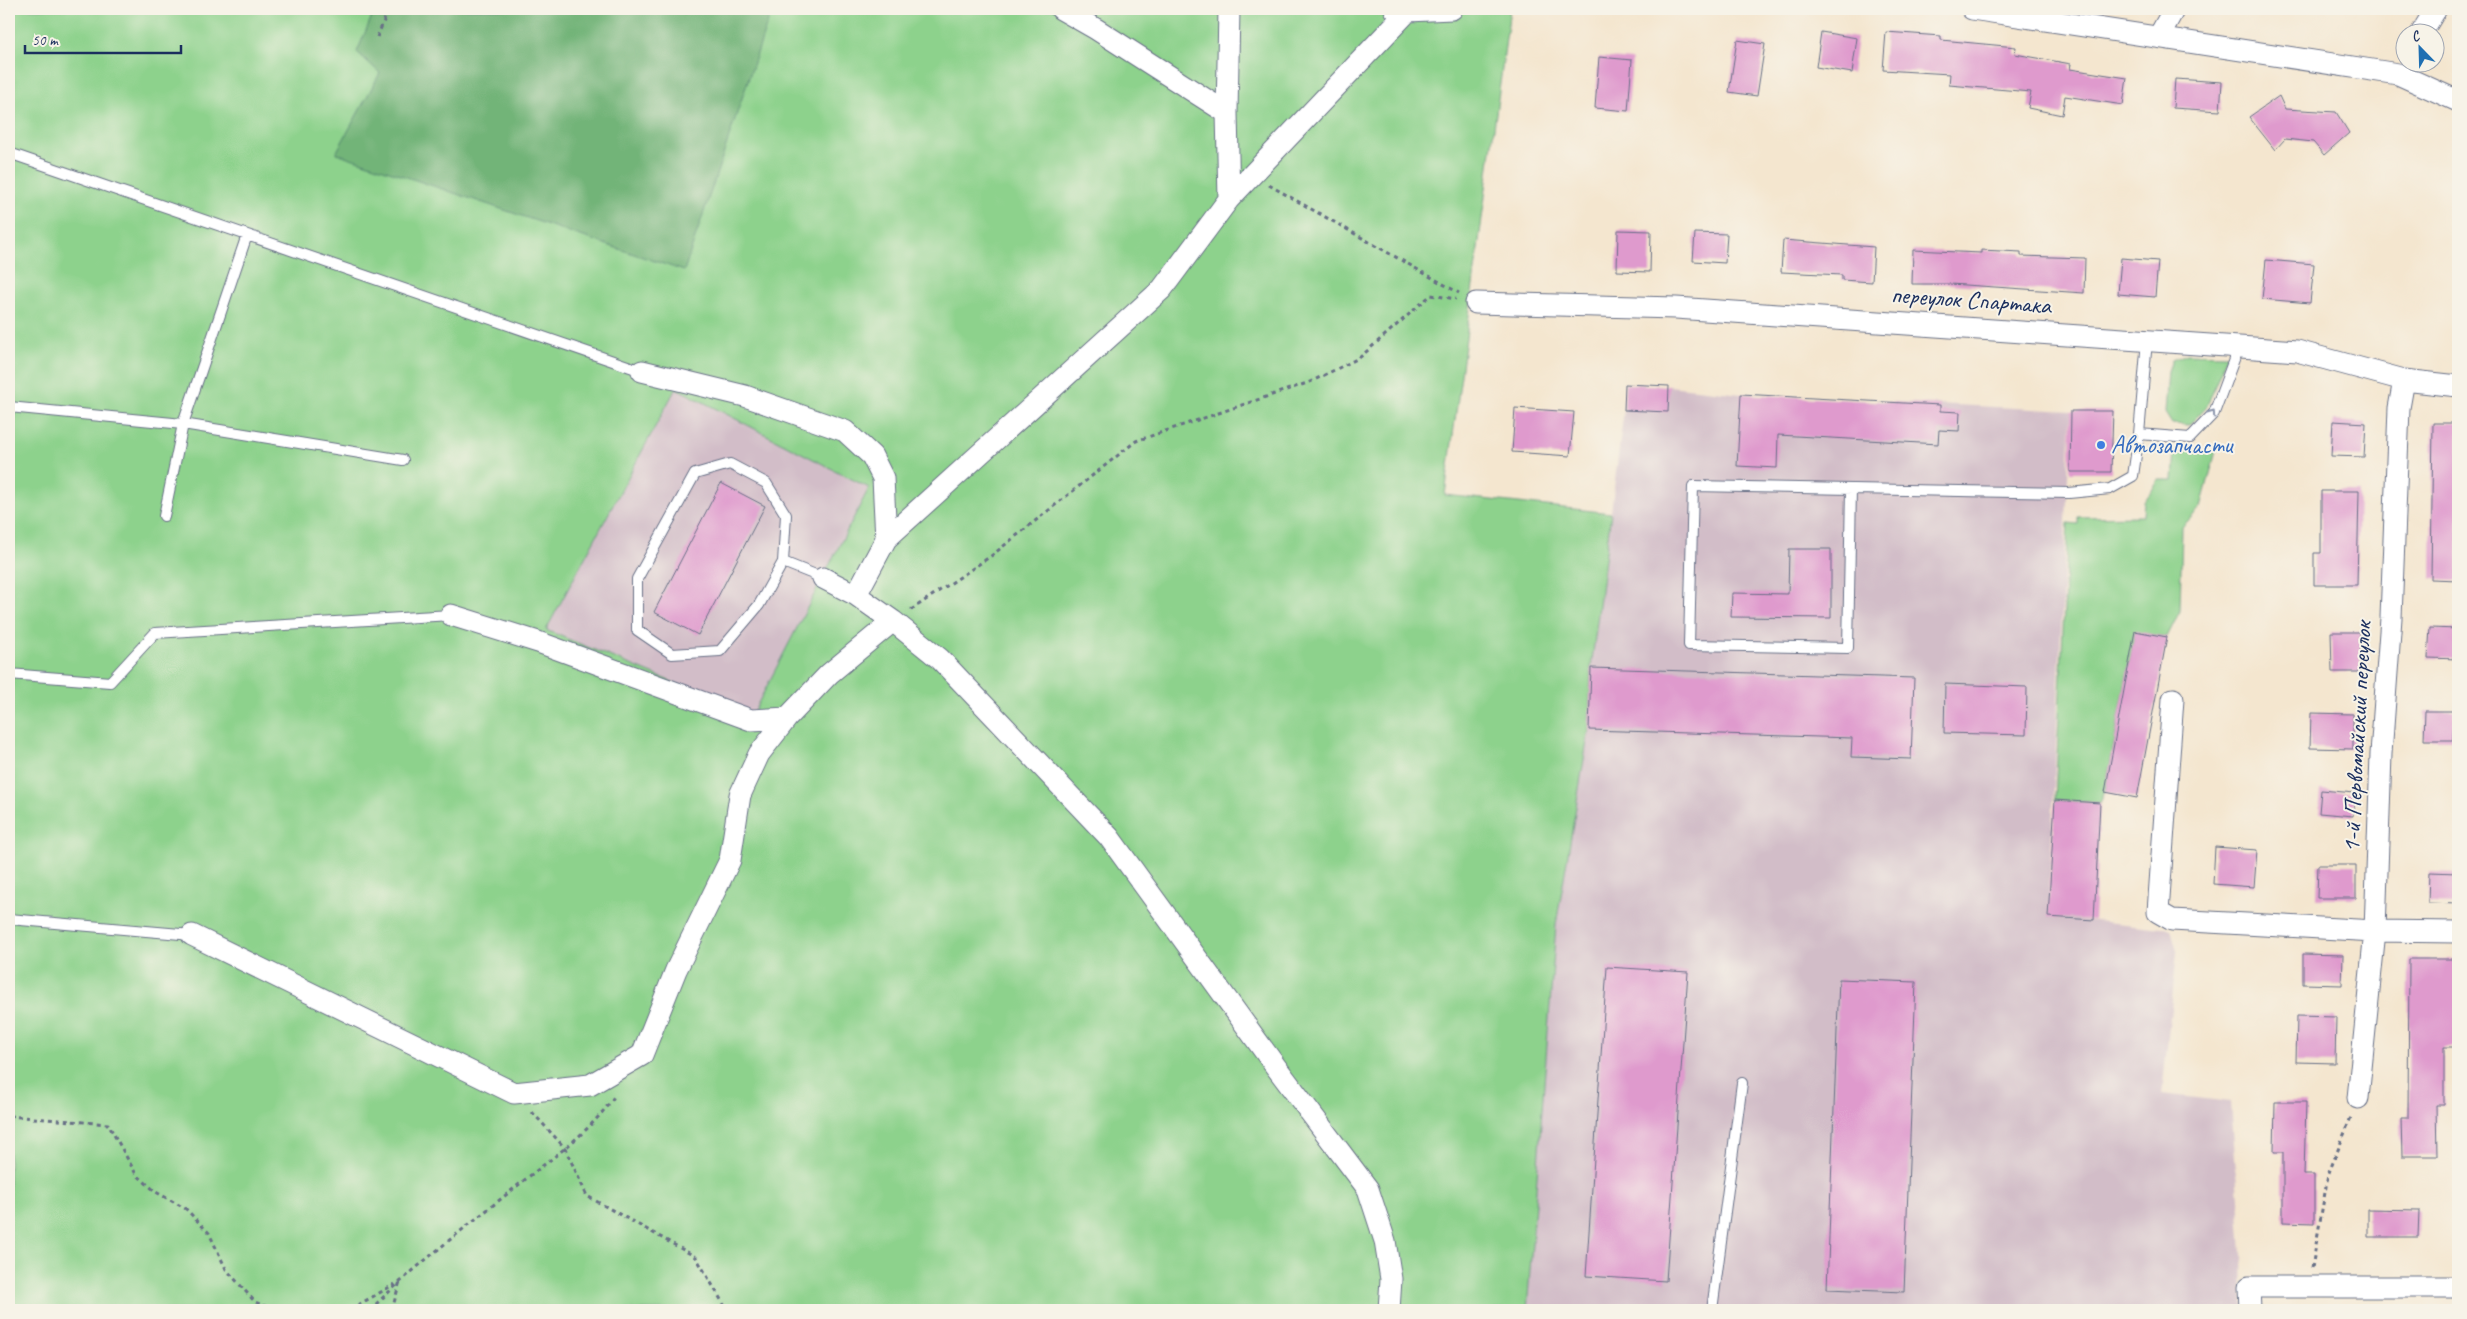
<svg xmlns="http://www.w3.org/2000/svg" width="2467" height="1319" viewBox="0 0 2467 1319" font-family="Caveat,sans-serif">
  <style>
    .industrial { fill: #d2bdc8 }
    .green { fill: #8dd28c; stroke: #548075; fill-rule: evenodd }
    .forest { fill: #72b478; stroke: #46726b }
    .building { fill: #df9acd }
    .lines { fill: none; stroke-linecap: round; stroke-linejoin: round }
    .lane-casing { stroke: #676f86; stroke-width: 12 }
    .street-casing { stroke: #676f86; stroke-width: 23 }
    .path { stroke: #676f86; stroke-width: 3; stroke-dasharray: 4 4; stroke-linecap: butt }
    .lane { stroke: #fff; stroke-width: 10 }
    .street { stroke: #fff; stroke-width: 21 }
    .oneway { stroke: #8d97ae }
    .shop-dot { fill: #3f7fe0; stroke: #f7f3e8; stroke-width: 2 }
    .labels { text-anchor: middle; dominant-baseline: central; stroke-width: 4; stroke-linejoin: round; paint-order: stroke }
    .street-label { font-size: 25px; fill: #1b2f5e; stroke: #f7f3e8 }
    .shop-label { font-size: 25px; fill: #366cbe; stroke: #f7f3e8; text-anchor: start }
  </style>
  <rect width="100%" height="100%" fill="#f7f3e8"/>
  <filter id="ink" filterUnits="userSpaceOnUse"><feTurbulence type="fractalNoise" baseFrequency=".02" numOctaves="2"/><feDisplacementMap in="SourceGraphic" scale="10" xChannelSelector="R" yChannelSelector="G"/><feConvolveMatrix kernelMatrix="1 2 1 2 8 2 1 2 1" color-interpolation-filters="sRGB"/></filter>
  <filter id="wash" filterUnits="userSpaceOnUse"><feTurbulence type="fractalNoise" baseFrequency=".0096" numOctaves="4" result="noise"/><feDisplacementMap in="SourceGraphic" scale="20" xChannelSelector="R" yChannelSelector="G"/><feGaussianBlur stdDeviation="1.12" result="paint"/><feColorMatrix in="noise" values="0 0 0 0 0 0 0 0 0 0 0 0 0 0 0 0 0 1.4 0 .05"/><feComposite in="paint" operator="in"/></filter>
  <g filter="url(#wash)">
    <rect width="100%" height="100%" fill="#f4e6cf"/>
    <path class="industrial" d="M 1625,384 L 1669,386 L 1741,394 L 2071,411 L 2048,916 L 2171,929 L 2177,951 L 2162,1094 L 2231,1102 L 2242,1253 L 2243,1310 L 1527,1310 L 1556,925 L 1589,730 L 1591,668 L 1624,410 Z
      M 676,387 L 869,488 L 752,715 L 546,630 Z"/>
    <path class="green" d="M 9,9 L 1510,9 L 1445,495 L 1611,513 L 1591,668 L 1589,730 L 1556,925 L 1527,1310 L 9,1310 ZM 676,388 L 869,488 L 752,715 L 546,630 Z
      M 2187,354 L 2227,355 L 2207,406 L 2189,425 L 2172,424 L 2165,413 L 2168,371 L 2172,360 Z
      M 2175,450 L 2216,451 L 2201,507 L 2182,527 L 2180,611 L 2167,637 L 2135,632 L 2105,792 L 2100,803 L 2055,800 L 2068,523 L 2078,524 L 2078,517 L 2143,516 L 2144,502 L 2159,480 L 2173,480 Z"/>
    <path class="forest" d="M 375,9 L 772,9 L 684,271 L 336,153 L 380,73 L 357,52 Z"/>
    <g id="blocks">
      <path class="building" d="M 1821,32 L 1857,38 L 1852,73 L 1816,67 Z
        M 1886,32 L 1941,36 L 1941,40 L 2016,47 L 2015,54 L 2071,64 L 2070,69 L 2127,78 L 2123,105 L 2065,96 L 2062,115 L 2028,108 L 2031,92 L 1949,85 L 1950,74 L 1883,70 Z
        M 1737,40 L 1765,44 L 1757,96 L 1729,92 Z
        M 1599,57 L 1632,60 L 1628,111 L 1595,108 Z
        M 2175,79 L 2222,82 L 2220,111 L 2173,108 Z
        M 2279,96 L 2285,109 L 2336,112 L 2349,133 L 2324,155 L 2313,142 L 2285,139 L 2275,150 L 2249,117 Z
        M 1618,230 L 1651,231 L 1650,272 L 1617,271 Z
        M 1695,233 L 1727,234 L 1725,263 L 1693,261 Z
        M 1783,240 L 1874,247 L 1872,282 L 1842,280 L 1842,275 L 1781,272 Z
        M 1913,250 L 1981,253 L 1981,250 L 2021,252 L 2021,256 L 2085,258 L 2084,293 L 1950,284 L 1912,284 Z
        M 2121,258 L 2158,261 L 2155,297 L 2118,294 Z
        M 2266,260 L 2314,264 L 2310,303 L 2262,299 Z
        M 1625,384 L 1669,386 L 1668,412 L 1624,410 Z
        M 1741,394 L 1940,405 L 1940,411 L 1960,412 L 1959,431 L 1939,430 L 1938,444 L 1778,435 L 1777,468 L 1737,466 Z
        M 1515,408 L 1574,412 L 1570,456 L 1512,452 Z
        M 2071,411 L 2113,411 L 2111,472 L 2070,472 Z
        M 2333,421 L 2366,423 L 2364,457 L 2331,456 Z
        M 2433,423 L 2458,423 L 2458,580 L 2431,579 Z
        M 721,483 L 765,506 L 698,635 L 654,612 Z
        M 2321,491 L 2359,491 L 2357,585 L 2314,585 L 2314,553 L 2321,553 Z
        M 1789,549 L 1831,549 L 1831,618 L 1731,617 L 1732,593 L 1788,594 Z
        M 2430,628 L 2458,629 L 2458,659 L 2428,658 Z
        M 2135,631 L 2167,637 L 2137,798 L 2105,792 Z
        M 2331,632 L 2360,632 L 2361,672 L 2332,672 Z
        M 1591,668 L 1914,678 L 1911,759 L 1851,757 L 1852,738 L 1589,730 Z
        M 1945,684 L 2027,687 L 2026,735 L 1944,733 Z
        M 2425,711 L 2454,711 L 2453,740 L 2424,740 Z
        M 2311,713 L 2353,714 L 2353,749 L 2310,748 Z
        M 2321,790 L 2355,793 L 2353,816 L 2319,813 Z
        M 2055,800 L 2100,803 L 2094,920 L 2048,917 Z
        M 2215,847 L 2257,850 L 2254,887 L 2213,884 Z
        M 2318,865 L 2356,865 L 2356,898 L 2317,898 Z
        M 2429,872 L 2458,873 L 2458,904 L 2428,903 Z
        M 2303,954 L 2343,955 L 2342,985 L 2303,984 Z
        M 2409,959 L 2458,959 L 2458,1047 L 2444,1047 L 2444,1105 L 2436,1105 L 2437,1156 L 2402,1156 L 2401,1118 L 2408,1118 Z
        M 1607,967 L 1688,972 L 1666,1281 L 1586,1276 Z
        M 1839,979 L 1916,982 L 1904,1292 L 1827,1289 Z
        M 2297,1016 L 2336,1017 L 2335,1063 L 2296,1062 Z
        M 2275,1102 L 2306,1102 L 2304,1175 L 2314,1175 L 2314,1223 L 2283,1222 L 2283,1152 L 2274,1152 Z
        M 2368,1209 L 2419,1210 L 2418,1237 L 2368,1237 Z"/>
    </g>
  </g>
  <g filter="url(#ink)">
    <use href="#blocks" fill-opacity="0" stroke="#676f86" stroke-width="1"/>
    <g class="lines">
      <defs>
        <path id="lane" d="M 9,153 L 642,371
          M 9,407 L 183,424 L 403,460
          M 2139,434 L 2190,438 L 2214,413 L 2239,346
          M 730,464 L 766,483 L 786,515 L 783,562 L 759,605 L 720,651 L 672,654 L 637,630 L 637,579 L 695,474 Z
          M 1851,489 L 1848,648 L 1689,645 L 1693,486 L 2069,493 L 2110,489 L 2133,476 L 2139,434 L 2147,340
          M 164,516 L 183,424 L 247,235
          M 783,562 L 823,578
          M 9,674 L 110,682 L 155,633 L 451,615
          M 9,919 L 192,935
          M 1712,1310 L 1742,1083"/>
        <path id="street" d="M 1061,9 L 1096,29 L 1227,113
          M 1229,9 L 1227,113 L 1229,199 L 1162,289 L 886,539 L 856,595 L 893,621 L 940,659 L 1109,837 L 1276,1067 L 1368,1189 L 1385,1241 L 1391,1279 L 1389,1310
          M 1395,9 L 1408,11 L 1452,9
          M 1972,9 L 2398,74 L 2458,101
          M 2422,32 L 2436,9
          M 2159,36 L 2174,9
          M 1229,199 L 1408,11
          M 1476,303 L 1676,308 L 2297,351 L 2404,380 L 2458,386
          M 642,371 L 745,396 L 845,431 L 872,456 L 883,478 L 886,539
          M 823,578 L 856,595
          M 451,615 L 538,642 L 751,720 L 787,718 L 829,674 L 893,621
          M 2173,699 L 2158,912 L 2172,920 L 2375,931 L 2458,932
          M 192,935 L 514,1093 L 590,1085 L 642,1055 L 676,970 L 730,860 L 740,795 L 759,754 L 787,718
          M 2358,1098 L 2375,931 L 2381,754 L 2391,618 L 2399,408 L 2404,380
          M 2250,1310 L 2249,1287 L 2458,1287"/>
      </defs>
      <use href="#lane" class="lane-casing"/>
      <use href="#street" class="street-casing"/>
      <path class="path" d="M 377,37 L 389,9
        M 1269,185 L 1459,293
        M 911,610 L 991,556 L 1136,441 L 1310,382 L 1359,358 L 1431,295 L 1456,299
        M 532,1112 L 565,1148 L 587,1196 L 696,1257 L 727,1310
        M 9,1116 L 108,1124 L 136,1174 L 156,1192 L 186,1209 L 209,1233 L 226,1269 L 255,1302 L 275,1310
        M 2312,1268 L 2328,1175 L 2351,1117
        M 343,1310 L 351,1309 L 395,1284
        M 370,1310 C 419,1262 474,1221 527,1178 C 559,1153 593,1129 615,1095
        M 392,1310 L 400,1281"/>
      <use href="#lane" class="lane"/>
      <use href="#street" class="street"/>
    </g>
    <defs><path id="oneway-chevron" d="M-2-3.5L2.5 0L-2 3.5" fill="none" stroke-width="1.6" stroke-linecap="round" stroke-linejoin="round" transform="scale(1.25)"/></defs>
    <use class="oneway" href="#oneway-chevron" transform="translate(2212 413) rotate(-55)"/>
  </g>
  <circle class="shop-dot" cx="2101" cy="445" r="5"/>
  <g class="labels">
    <g class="street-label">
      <text transform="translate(1971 300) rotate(4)">переулок Спартака</text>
      <text transform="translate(2357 737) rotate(-87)">1-й Первомайский переулок</text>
    </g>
    <g class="shop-label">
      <text x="2111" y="445">Автозапчасти</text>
    </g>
  </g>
  <rect width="2467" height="1319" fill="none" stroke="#f7f3e8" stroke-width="30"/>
  <g transform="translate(2420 48) rotate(337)"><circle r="24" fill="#f7f3e8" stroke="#9fa5b1"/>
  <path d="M0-4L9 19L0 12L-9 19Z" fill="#1f6fb2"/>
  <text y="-8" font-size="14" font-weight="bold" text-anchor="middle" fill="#1b2f5e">С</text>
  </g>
  <path d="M25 45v8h156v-8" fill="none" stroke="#1b2f5e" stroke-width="2.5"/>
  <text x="32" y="45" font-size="15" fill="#1b2f5e" stroke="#f7f3e8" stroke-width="4" paint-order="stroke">50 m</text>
</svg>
